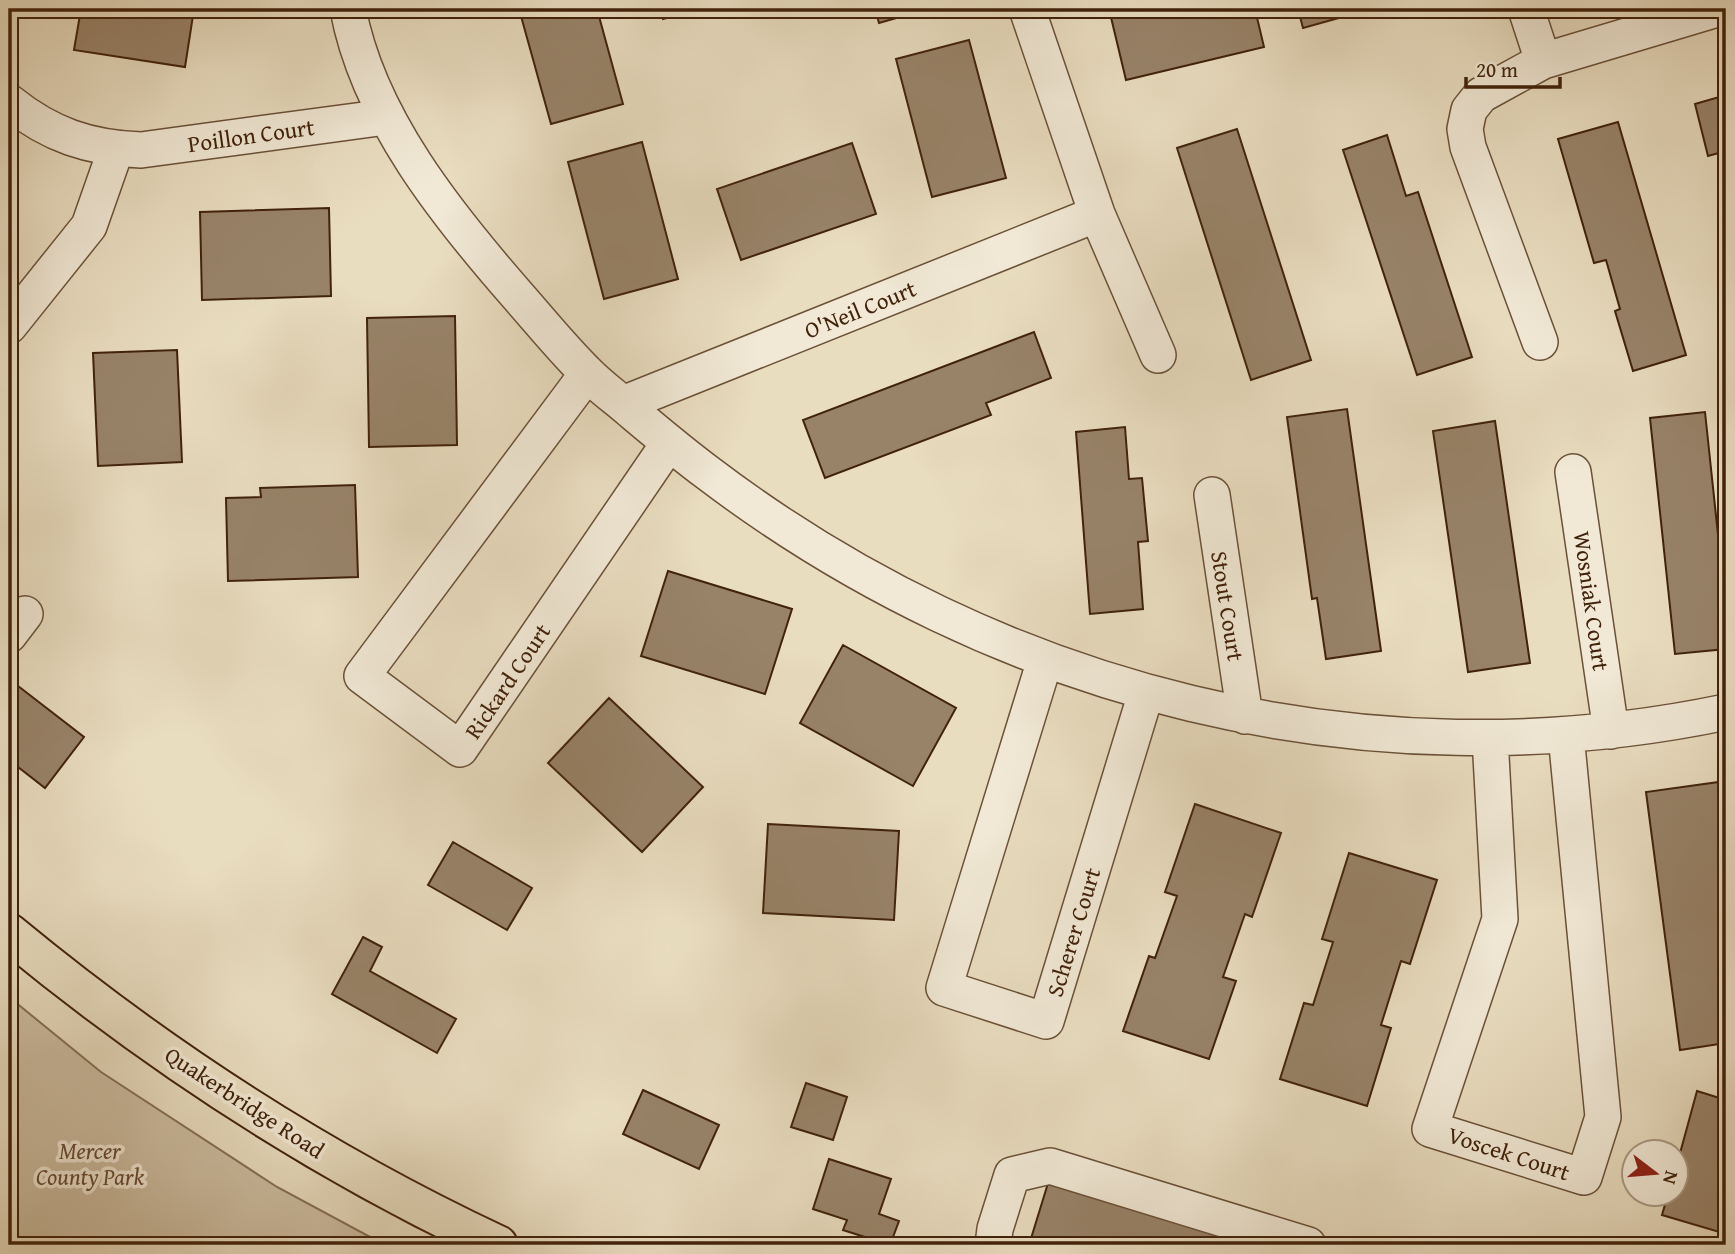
<svg xmlns="http://www.w3.org/2000/svg" width="1735" height="1254" viewBox="0 0 1735 1254" font-family="'Gentium Book Plus',serif">
  <style>
    .green { fill: #ccbda1; stroke: #867056; stroke-width: 2 }
    .building { fill: #988369; stroke: #41220a; stroke-width: 2 }
    .lines { fill: none; stroke-linecap: round; stroke-linejoin: round }
    .minor-casing { stroke: #6b5138; stroke-width: 38 }
    .major-casing { stroke: #41220a; stroke-width: 42 }
    .minor { stroke: #f1e9d6; stroke-width: 35 }
    .major { stroke: #e9ddc0; stroke-width: 38 }
    .labels { text-anchor: middle; dominant-baseline: central; stroke-width: 7; stroke-linejoin: round; paint-order: stroke }
    .street-label { font-size: 23px; fill: #41220a; stroke: #f1e9d6 }
    .park-label { font-size: 23px; font-style: italic; fill: #644930; stroke: #f1e9d6 }
  </style>
  <rect width="100%" height="100%" fill="#e9ddc0"/>
  <filter id="stains"><feTurbulence type="fractalNoise" baseFrequency=".00286" numOctaves="4"/><feColorMatrix values="0 0 0 0 .2 0 0 0 0 .09 0 0 0 0 .02 0 0 0 .5 -.17"/></filter>
  <radialGradient id="worn" r=".72"><stop offset=".6" stop-color="#630" stop-opacity="0"/><stop offset="1" stop-color="#630" stop-opacity=".3"/></radialGradient>
  <path class="green" d="M 9,997 L 101,1072 L 277,1187 L 385,1245 L 9,1245 Z"/>
  <path class="building" d="M 81,9 L 194,9 L 185,67 L 74,50 Z
    M 519,9 L 597,9 L 623,104 L 551,124 Z
    M 661,9 L 700,9 L 663,19 Z
    M 875,9 L 928,9 L 879,23 Z
    M 1109,9 L 1255,9 L 1264,47 L 1126,80 Z
    M 1298,9 L 1371,9 L 1303,28 Z
    M 969,40 L 1006,178 L 932,197 L 896,59 Z
    M 1726,95 L 1726,151 L 1708,156 L 1695,104 Z
    M 1618,122 L 1686,355 L 1633,371 L 1615,311 L 1620,309 L 1606,260 L 1594,263 L 1558,139 Z
    M 1237,129 L 1311,360 L 1251,380 L 1177,148 Z
    M 1387,135 L 1406,196 L 1418,192 L 1472,357 L 1417,375 L 1343,150 Z
    M 642,142 L 678,279 L 604,299 L 568,162 Z
    M 852,143 L 876,214 L 741,260 L 717,189 Z
    M 329,208 L 331,296 L 202,300 L 200,212 Z
    M 455,316 L 457,445 L 369,447 L 367,318 Z
    M 1034,332 L 1051,378 L 986,403 L 991,415 L 825,478 L 803,420 Z
    M 177,350 L 182,462 L 98,466 L 93,353 Z
    M 1347,409 L 1381,651 L 1326,659 L 1317,598 L 1312,599 L 1287,417 Z
    M 1705,412 L 1726,610 L 1726,649 L 1675,654 L 1650,418 Z
    M 1495,421 L 1530,663 L 1468,672 L 1433,431 Z
    M 1125,427 L 1129,479 L 1142,478 L 1148,541 L 1138,542 L 1143,609 L 1090,614 L 1076,432 Z
    M 355,485 L 358,577 L 228,581 L 226,498 L 261,497 L 260,488 Z
    M 668,571 L 792,609 L 765,694 L 641,656 Z
    M 843,645 L 956,708 L 913,786 L 800,723 Z
    M 9,679 L 84,737 L 45,788 L 9,760 Z
    M 609,698 L 703,787 L 642,852 L 548,763 Z
    M 1726,781 L 1726,1043 L 1680,1050 L 1646,792 Z
    M 1195,804 L 1281,833 L 1252,917 L 1245,914 L 1223,977 L 1236,981 L 1209,1059 L 1123,1031 L 1149,956 L 1155,958 L 1177,896 L 1165,892 Z
    M 768,824 L 899,831 L 894,920 L 763,913 Z
    M 453,842 L 532,888 L 507,930 L 428,885 Z
    M 1349,853 L 1437,880 L 1410,964 L 1401,961 L 1381,1025 L 1391,1028 L 1367,1106 L 1280,1079 L 1304,1003 L 1313,1005 L 1333,942 L 1322,939 Z
    M 363,937 L 382,947 L 370,971 L 456,1019 L 437,1053 L 332,994 Z
    M 806,1083 L 847,1097 L 833,1140 L 791,1127 Z
    M 643,1090 L 719,1125 L 699,1169 L 623,1134 Z
    M 1697,1091 L 1726,1100 L 1726,1234 L 1662,1215 L 1668,1194 L 1676,1194 L 1676,1168 Z
    M 829,1159 L 891,1179 L 879,1214 L 899,1221 L 890,1245 L 843,1230 L 847,1220 L 813,1209 Z
    M 1049,1180 L 1261,1245 L 1029,1245 Z"/>
  <g class="lines">
    <defs>
      <path id="minor" d="M 348,9 C 368,117 447,215 518,296 C 540,321 561,347 585,371 C 598,385 615,397 630,410 C 655,431 681,453 708,473 C 999,694 1367,787 1726,712
        M 1027,9 L 1097,214 L 1158,355
        M 1526,9 L 1543,61
        M 9,102 C 50,135 89,148 141,150 L 386,117
        M 9,326 L 89,226 L 116,149
        M 1540,342 L 1468,147 L 1465,129 L 1469,110 L 1481,95 L 1543,61 L 1717,9
        M 587,374 L 362,676 L 460,749 L 669,443
        M 623,404 L 1097,214
        M 1573,472 L 1611,731
        M 1212,495 L 1245,716
        M 9,635 L 25,614
        M 1045,660 L 944,988 L 1046,1021 L 1146,693
        M 1490,738 L 1500,919 L 1430,1129 L 1584,1177 L 1603,1117 L 1566,735
        M 993,1245 L 995,1229 L 1012,1175 L 1050,1166 L 1308,1245"/>
      <path id="major" d="M 9,933 C 158,1056 323,1163 498,1245"/>
    </defs>
    <use href="#minor" class="minor-casing"/>
    <use href="#major" class="major-casing"/>
    <use href="#minor" class="minor"/>
    <use href="#major" class="major"/>
  </g>
  <g class="labels">
    <g class="street-label">
      <text transform="translate(251 135) rotate(-8)">Poillon Court</text>
      <text transform="translate(860 309) rotate(-22)">O'Neil Court</text>
      <text transform="translate(1592 601) rotate(82)">Wosniak Court</text>
      <text transform="translate(1228 606) rotate(81)">Stout Court</text>
      <text transform="translate(507 681) rotate(-56)">Rickard Court</text>
      <text transform="translate(1073 932) rotate(-73)">Scherer Court</text>
      <text transform="translate(245 1102) rotate(33)">Quakerbridge Road</text>
      <text transform="translate(1509 1153) rotate(18)">Voscek Court</text>
    </g>
    <g class="park-label">
      <text x="90" y="1150">Mercer<tspan x="90" dy="26">County Park</tspan></text>
    </g>
  </g>
  <rect width="1735" height="1254" fill="none" stroke="#e9ddc0" stroke-width="35"/>
  <rect x="10" y="10" width="1714" height="1233" fill="none" stroke="#41220a" stroke-width="3.5"/>
  <rect x="18" y="18" width="1700" height="1219" fill="none" stroke="#41220a" stroke-width="2"/>
  <g transform="translate(1655 1173) rotate(106)"><circle r="33" fill="#f1e9d6" stroke="#ab9984" stroke-width="2"/>
  <path d="M0-5L12 26L0 18L-12 26Z" fill="#8f2418"/>
  <text y="-10" font-size="19" font-weight="bold" text-anchor="middle" fill="#41220a">N</text>
  </g>
  <path d="M1466 77v10h94v-10" fill="none" stroke="#41220a" stroke-width="3.5"/>
  <text x="1476" y="77" font-size="21" fill="#41220a" stroke="#f1e9d6" stroke-width="5" paint-order="stroke">20 m</text>
  <rect width="100%" height="100%" filter="url(#stains)"/>
  <rect width="100%" height="100%" fill="url(#worn)"/>
</svg>
